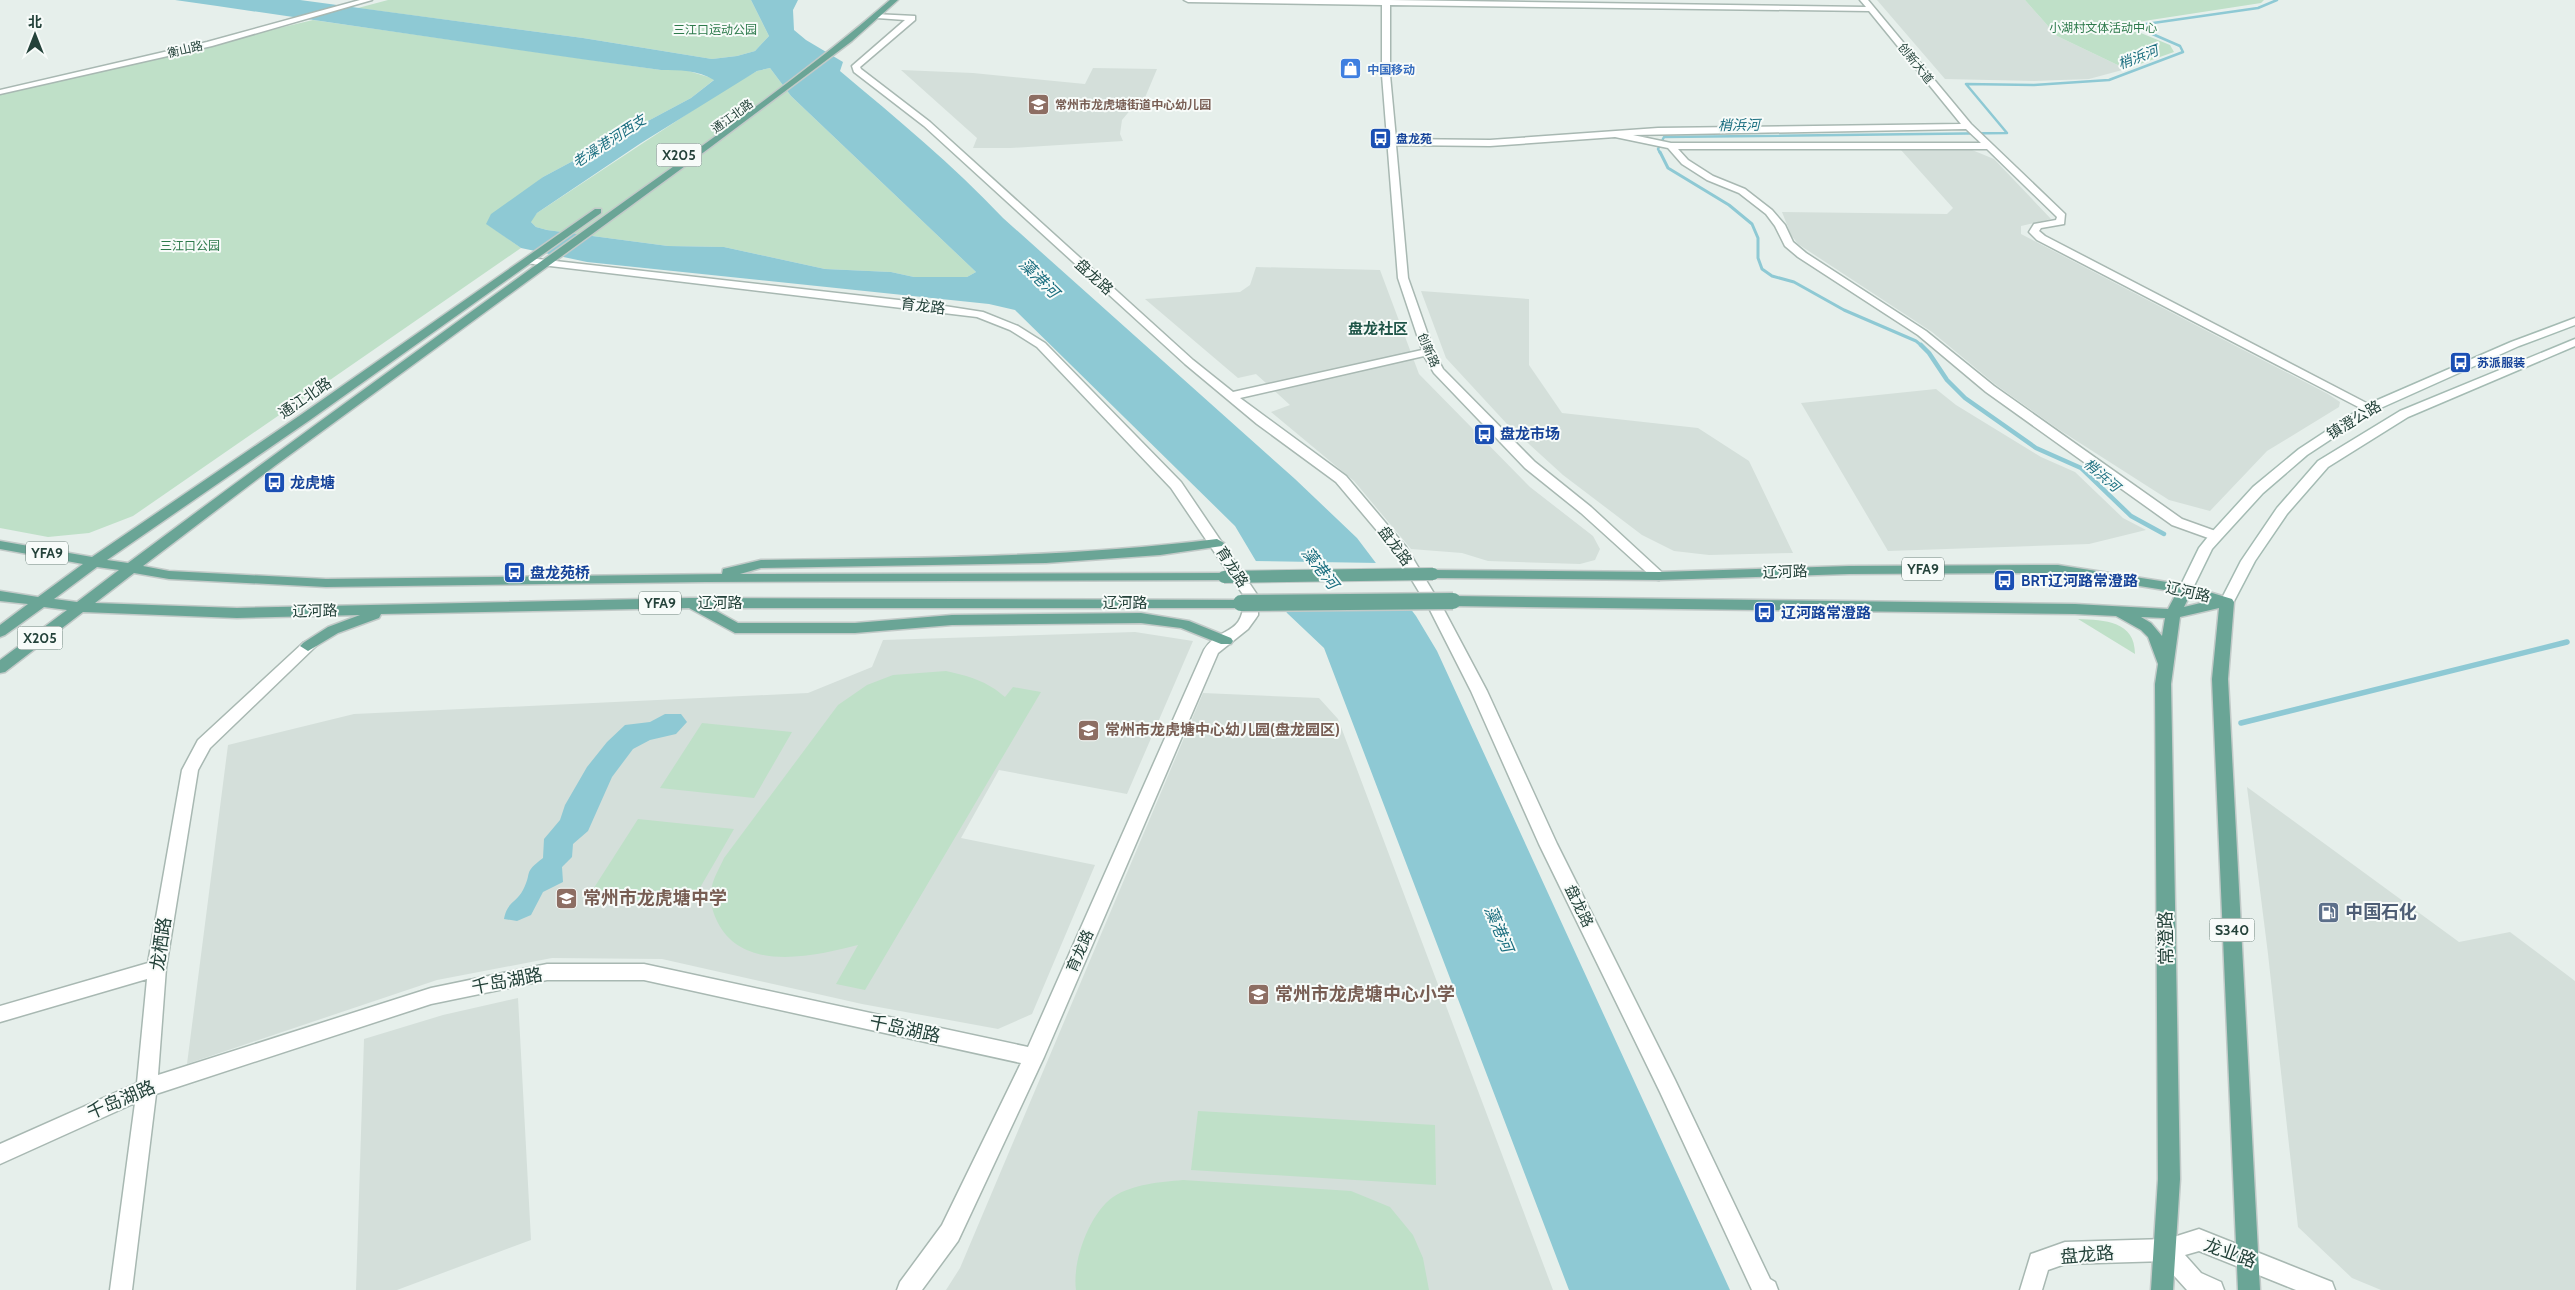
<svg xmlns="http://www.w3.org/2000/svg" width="2575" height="1290" viewBox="0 0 2575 1290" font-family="Cabin,'Noto Sans SC',sans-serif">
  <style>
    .built { fill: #d4dfda }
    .green { fill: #bfe0c8 }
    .water { fill: #8ec9d4; fill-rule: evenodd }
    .pier { fill: #e6efeb }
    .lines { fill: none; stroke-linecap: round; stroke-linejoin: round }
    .stream-far3 { stroke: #8ec9d4; stroke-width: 2.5 }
    .stream-far2 { stroke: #8ec9d4; stroke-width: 3 }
    .stream-far1 { stroke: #8ec9d4; stroke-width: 4.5 }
    .stream { stroke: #8ec9d4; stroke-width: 5.5 }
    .minor-casing { stroke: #a8b8b2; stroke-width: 3 }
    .tertiary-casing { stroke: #a8b8b2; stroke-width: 3 }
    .secondary-casing { stroke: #a4bbb3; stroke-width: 3 }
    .primary-casing { stroke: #c2cac8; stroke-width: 3 }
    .minor { fill: #fff; fill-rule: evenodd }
    .tertiary { fill: #fff; fill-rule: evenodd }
    .secondary { fill: #fff; fill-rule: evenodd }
    .primary { fill: #6aa596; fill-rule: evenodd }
    .primary-bridge-far1-casing { stroke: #c2cac8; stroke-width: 14; stroke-linecap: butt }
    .primary-bridge-casing { stroke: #c2cac8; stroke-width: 19; stroke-linecap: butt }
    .primary-bridge-far1 { stroke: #6aa596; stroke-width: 12 }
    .primary-bridge { stroke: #6aa596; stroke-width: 16 }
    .labels { text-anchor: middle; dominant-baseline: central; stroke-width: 4; stroke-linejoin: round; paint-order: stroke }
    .far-park-label { font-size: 12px; fill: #2d7a4b; stroke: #f7fbf9 }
    .far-street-label { font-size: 12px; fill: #24423a; stroke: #f7fbf9 }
    .far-shop-label { font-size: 12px; font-weight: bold; fill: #366cbe; stroke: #f7fbf9; text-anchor: start }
    .far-education-label { font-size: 12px; font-weight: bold; fill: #785e54; stroke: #f7fbf9; text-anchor: start }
    .far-transit-label { font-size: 12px; font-weight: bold; fill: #164399; stroke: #f7fbf9; text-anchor: start }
    .far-water-label { font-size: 14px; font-style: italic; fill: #1c6f80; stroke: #f7fbf9 }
    .shield { fill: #f7fbf9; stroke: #637a73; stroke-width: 1 }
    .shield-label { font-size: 14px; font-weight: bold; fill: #24423a }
    .street-label { font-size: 15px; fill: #24423a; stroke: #f7fbf9 }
    .far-quarter-label { font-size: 15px; font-weight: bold; fill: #1f5548; stroke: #f7fbf9 }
    .transit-label { font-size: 15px; font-weight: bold; fill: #164399; stroke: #f7fbf9; text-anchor: start }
    .education-label { font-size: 15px; font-weight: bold; fill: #785e54; stroke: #f7fbf9; text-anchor: start }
    .water-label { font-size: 16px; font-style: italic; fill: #1c6f80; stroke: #f7fbf9 }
    .near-education-label { font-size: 18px; font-weight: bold; fill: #785e54; stroke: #f7fbf9; text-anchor: start }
    .near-service-label { font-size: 18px; font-weight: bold; fill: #4e5e75; stroke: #f7fbf9; text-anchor: start }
    .near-street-label { font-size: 18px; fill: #24423a; stroke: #f7fbf9 }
  </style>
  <rect width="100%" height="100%" fill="#e6efeb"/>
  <path class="built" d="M 1877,0 L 2025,0 L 2057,36 L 2126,69 L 2089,79 L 2034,81 L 1945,79 Z
    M 1093,68 L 1157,69 L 1144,100 L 1132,108 L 1122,120 L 1120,134 L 1123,141 L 1011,148 L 973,148 L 977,138 L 901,70 L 973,73 L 1085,84 Z
    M 1901,150 L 1972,150 L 1994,159 L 2051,219 L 2021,226 L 2021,234 L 2328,394 L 2340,402 L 2339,407 L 2267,451 L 2210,511 L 2169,500 L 2058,429 L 1996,385 L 1932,332 L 1798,244 L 1791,235 L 1782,212 L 1947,214 L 1953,208 Z
    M 1256,267 L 1380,270 L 1419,374 L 1530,487 L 1593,536 L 1600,549 L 1595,560 L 1580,564 L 1488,561 L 1462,553 L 1411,549 L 1354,481 L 1271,412 L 1290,405 L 1256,374 L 1238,378 L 1145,299 L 1240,292 L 1250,285 Z
    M 1421,291 L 1529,299 L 1529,365 L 1562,413 L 1698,428 L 1749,461 L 1793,553 L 1709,555 L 1674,551 L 1642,535 L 1563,475 L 1507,424 L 1446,358 Z
    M 1936,389 L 1956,405 L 2041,457 L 2075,472 L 2123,518 L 2146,530 L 2089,544 L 1888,551 L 1801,403 Z
    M 1135,632 L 1193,641 L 1127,794 L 999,770 L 961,838 L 1095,865 L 1032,1014 L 998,1029 L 862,1004 L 662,959 L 552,958 L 437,980 L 187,1064 L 228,745 L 354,714 L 808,693 L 872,667 L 883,640 Z
    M 1203,693 L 1319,698 L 1338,719 L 1553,1290 L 946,1290 L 960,1268 Z
    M 2247,787 L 2459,942 L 2510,932 L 2575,981 L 2575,1290 L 2381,1290 L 2352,1278 L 2298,1227 L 2268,954 Z
    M 518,998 L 531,1240 L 397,1290 L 356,1290 L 364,1039 L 443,1015 Z"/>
  <path class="green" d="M 388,0 L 751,0 L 769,36 L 755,51 L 737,56 L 712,59 L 583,38 L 358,8 Z
    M 2025,0 L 2264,0 L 2261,3 L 2131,23 L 2136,31 L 2170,45 L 2174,52 L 2126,69 L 2057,36 Z
    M 313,20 L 661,70 L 682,69 L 715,79 L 691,98 L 543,177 L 487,224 L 521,248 L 133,516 L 89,533 L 48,537 L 0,528 L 0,94 Z
    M 770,68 L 791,96 L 976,272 L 967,277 L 914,277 L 891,272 L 825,269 L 724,247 L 668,246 L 547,230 L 536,227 L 530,221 L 537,213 L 725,89 L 757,71 Z
    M 2078,619 C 2105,620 2135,621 2135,654 Z
    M 946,671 C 969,676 987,681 1005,697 L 1013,687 L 1041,692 L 865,990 L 836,984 L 858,945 C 815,956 744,973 718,923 C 712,911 709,900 712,886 C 714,877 720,867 724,858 L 838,705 L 867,685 L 893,675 Z
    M 702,723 L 792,732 L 754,798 L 660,788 Z
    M 638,819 L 734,829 L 690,905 L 590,894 Z
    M 1198,1111 L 1435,1125 L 1436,1185 L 1191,1170 Z
    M 1183,1180 L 1351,1191 L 1390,1207 L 1413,1235 L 1423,1258 L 1429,1290 L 1076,1290 C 1072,1262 1089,1214 1113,1197 C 1133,1184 1160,1182 1183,1180 Z"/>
  <path class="water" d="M 175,0 L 300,0 L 583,38 L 712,59 L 737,56 L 755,51 L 769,36 L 751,0 L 798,0 L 793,10 L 794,30 L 806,40 L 843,62 L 840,71 C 896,118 953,165 1003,218 L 1295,479 L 1357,538 L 1416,616 L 1437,651 L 1730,1290 L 1569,1290 L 1324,648 L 1287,613 L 1235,526 L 1015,310 L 989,304 L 587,262 L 521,248 L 486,224 L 491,214 L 543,177 L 691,98 L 714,80 C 698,70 679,70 661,70 C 499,48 337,23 175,0 ZM 770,68 L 791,96 L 976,272 L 967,277 L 914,277 L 891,272 L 825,269 L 724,247 L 668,246 L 547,230 L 536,227 L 531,222 L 537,213 L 641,143 L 757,71 Z
    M 665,714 L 681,714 L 687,722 L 676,734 L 650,740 L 633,749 L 612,777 L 588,831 L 573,844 L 572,857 L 562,867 L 563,882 L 543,892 L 531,915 L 517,921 L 504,919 C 507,902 516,903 523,890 C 533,871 522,874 543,858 L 544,839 L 560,820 L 565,805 L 587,767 L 607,742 L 625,725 L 650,722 Z"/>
  <path class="pier" d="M 1253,561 L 1379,563 L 1415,610 L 1281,608 Z"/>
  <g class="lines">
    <path class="stream-far3" d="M 1660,153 L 1658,149 L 1664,137 L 2007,133 L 1966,84 L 2034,85 L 2109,80 L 2183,52 L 2180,46 L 2141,29 L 2139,25 L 2258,8 L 2277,0"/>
    <path class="stream-far2" d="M 1660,152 L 1668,168 L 1729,205 L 1752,224 L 1758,238 L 1758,258 L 1762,269 L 1772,276 L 1794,282 L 1844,310 L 1916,341 L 1922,346"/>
    <path class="stream-far1" d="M 1921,345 L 1929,353 L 1947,380 L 1965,398 L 2036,448 L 2081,468 L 2131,516 L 2164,534"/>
    <path class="stream" d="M 2241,723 L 2567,642"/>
    <defs>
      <path id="minor" d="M 1184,0 L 1390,0 L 1866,7 L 1860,0 L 1868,0 L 1971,124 L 2065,214 L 2064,224 L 2041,228 L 2039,231 L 2045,236 L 2376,408 L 2370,412 L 2366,411 L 2037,240 L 2029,232 L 2034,224 L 2056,220 L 2057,217 L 1987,149 L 1678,149 L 1688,160 L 1713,176 L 1745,189 L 1772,210 L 1785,225 L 1793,242 L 1806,253 L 1926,331 L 1994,386 L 2182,519 L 2221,533 L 2223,536 L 2216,540 L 2211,539 L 2172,525 L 1986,392 L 1918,335 L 1798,257 L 1785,246 L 1775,226 L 1766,214 L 1739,193 L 1707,180 L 1682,164 L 1668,148 L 1615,137 L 1490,146 L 1396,145 L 1408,278 L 1434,352 L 1443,369 L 1535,462 L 1591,507 L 1666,576 L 1659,580 L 1654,579 L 1581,513 L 1525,468 L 1434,373 L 1424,356 L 1240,398 L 1346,476 L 1406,547 L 1444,610 L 1487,691 L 1557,844 L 1675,1080 L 1770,1279 L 1775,1282 L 1778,1290 L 1752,1290 L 1660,1092 L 1539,844 L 1471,691 L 1430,610 L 1395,552 L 1336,482 L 1257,424 L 1185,364 L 924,126 L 854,72 L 852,66 L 905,20 L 877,18 L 874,14 L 915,16 L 915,20 L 860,67 L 861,69 L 930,122 L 1193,360 L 1233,392 L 1422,350 L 1398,278 L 1382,75 L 1382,5 L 1188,2 ZM 1390,5 L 1869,11 L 1961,124 L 1658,128 L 1490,140 L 1396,139 L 1390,75 ZM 1966,129 L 1981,143 L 1671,143 L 1633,135 Z
        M 529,258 L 925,303 L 983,312 L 1018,326 L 1045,343 L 1181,482 L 1258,596 L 1258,615 L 1256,618 L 1248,629 L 1218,653 L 1044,1057 L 958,1241 L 922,1290 L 897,1290 L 900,1282 L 942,1225 L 1021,1063 L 644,980 L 547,980 L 431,1004 L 156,1094 L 132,1290 L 110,1290 L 135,1103 L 0,1164 L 0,1144 L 137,1083 L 147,979 L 0,1022 L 0,1006 L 148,963 L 182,770 L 198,740 L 303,643 L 308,641 L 316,646 L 210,748 L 198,770 L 166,968 L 158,1075 L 431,988 L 547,964 L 644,964 L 1028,1047 L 1204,650 C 1221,624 1244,638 1244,596 L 1171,488 L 1037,347 L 1010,330 L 977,317 L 525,263 L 524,261 Z
        M 2166,1239 L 2174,1242 L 2177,1250 L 2174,1258 L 2166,1261 L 2065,1264 L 2048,1270 L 2042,1290 L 2020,1290 L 2031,1254 L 2065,1242 Z"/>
      <path id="tertiary" d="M 360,0 L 372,0 L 212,46 L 0,94 L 0,90 L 207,42 Z
        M 2199,1229 L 2332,1282 L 2335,1290 L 2296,1290 L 2199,1251 L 2185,1255 L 2201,1273 L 2221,1282 L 2224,1290 L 2187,1290 L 2158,1258 L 2155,1250 L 2158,1242 Z"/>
      <path id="secondary" d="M 2575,318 L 2575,325 L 2519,346 L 2374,411 L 2307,455 L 2263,493 L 2221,539 L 2212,549 L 2191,592 L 2181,592 L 2179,589 L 2199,548 L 2211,533 L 2253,487 L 2299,449 L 2366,405 L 2511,342 Z
        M 2575,339 L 2575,346 L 2408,417 L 2328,467 L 2287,514 L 2255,561 L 2232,605 L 2222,605 L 2220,602 L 2241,561 L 2277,508 L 2318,461 L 2400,411 Z"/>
      <path id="primary" d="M 890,0 L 898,0 L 852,41 L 692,161 L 276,465 L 143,566 L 169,571 L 326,579 L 722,574 L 723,569 L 761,560 C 914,558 1065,558 1217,539 L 1224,543 L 1222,546 L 1160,555 L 1046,563 L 761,568 L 740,574 L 1224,573 L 1231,577 L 1229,580 L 705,582 L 326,587 L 169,579 L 134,573 L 95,603 L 237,608 L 690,598 L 1246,600 L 1248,603 L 1241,608 L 711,608 L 738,623 L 855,623 L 952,615 L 1141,613 L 1189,621 L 1231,638 L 1233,641 L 1231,644 L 1221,644 L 1181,628 L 1141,623 L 952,625 L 855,633 L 735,633 L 689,608 L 381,614 L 379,618 L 338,633 L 308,651 L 300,646 L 303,643 L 328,627 L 360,615 L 237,618 L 83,612 L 5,672 L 0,673 L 0,660 L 67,610 L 44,607 L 5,635 L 0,637 L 0,625 L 28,604 L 0,601 L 0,591 L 38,597 L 83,564 L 0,549 L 0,541 L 92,557 L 302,414 L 595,209 L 601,209 L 601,213 L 310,420 L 107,560 L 128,563 C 278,451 430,341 582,232 C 686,157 793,84 890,0 ZM 97,567 L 119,570 L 77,602 L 54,599 Z
        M 2058,565 L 2186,585 L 2232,599 L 2234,602 L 2228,679 L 2260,1290 L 2238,1290 L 2212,679 L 2219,608 L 2180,617 L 2171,684 L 2180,1179 L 2173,1290 L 2151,1290 L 2158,1179 L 2155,684 L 2158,664 L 2148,637 L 2141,630 L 2116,616 L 2075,614 L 1453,606 L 1446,601 L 1453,596 L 2075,604 L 2168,609 L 2177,592 L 2058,573 L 1849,574 L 1659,580 L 1433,578 L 1426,574 L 1433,570 L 1659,572 L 1849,566 ZM 2190,595 L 2209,601 L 2184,607 ZM 2141,617 L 2165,618 L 2162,636 L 2151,623 Z"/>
    </defs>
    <use href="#minor" class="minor-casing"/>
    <use href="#tertiary" class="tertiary-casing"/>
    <use href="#secondary" class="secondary-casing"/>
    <use href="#primary" class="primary-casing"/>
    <use href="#minor" class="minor"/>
    <use href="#tertiary" class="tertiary"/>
    <use href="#secondary" class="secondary"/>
    <use href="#primary" class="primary"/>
    <defs>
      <path id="primary-bridge-far1" d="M 1224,577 L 1433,574"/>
      <path id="primary-bridge" d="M 1241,603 L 1453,601"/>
    </defs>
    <use href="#primary-bridge-far1" class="primary-bridge-far1-casing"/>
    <use href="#primary-bridge" class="primary-bridge-casing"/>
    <use href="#primary-bridge-far1" class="primary-bridge-far1"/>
    <use href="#primary-bridge" class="primary-bridge"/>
  </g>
  <defs>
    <symbol id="shop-square" viewBox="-11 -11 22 22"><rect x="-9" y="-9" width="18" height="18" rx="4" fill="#3f7fe0" stroke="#f7fbf9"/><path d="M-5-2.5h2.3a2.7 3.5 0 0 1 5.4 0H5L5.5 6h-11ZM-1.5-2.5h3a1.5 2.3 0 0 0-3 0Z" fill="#fff"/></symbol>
    <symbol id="school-square" viewBox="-11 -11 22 22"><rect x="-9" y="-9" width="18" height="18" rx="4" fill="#8d6e63" stroke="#f7fbf9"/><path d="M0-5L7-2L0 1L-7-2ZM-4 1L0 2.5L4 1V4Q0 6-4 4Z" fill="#fff"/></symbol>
    <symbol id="bus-square" viewBox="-11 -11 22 22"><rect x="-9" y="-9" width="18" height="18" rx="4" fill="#1a4fb4" stroke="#f7fbf9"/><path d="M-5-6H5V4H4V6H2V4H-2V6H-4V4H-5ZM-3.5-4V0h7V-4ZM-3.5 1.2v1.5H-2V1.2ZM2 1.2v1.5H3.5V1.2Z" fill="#fff"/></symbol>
    <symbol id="fuel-square" viewBox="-11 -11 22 22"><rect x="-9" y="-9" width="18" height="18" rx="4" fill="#5c6f8a" stroke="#f7fbf9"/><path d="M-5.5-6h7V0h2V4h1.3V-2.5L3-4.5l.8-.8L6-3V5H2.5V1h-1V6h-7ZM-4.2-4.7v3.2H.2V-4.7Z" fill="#fff"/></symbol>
  </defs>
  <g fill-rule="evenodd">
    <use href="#shop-square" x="1338" y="56" width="25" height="25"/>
    <use href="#school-square" x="1026" y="92" width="25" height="25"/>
    <use href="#bus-square" x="1368" y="126" width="25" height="25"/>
    <use href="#bus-square" x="2448" y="350" width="25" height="25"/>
    <use href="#bus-square" x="1472" y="422" width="25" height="25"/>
    <use href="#bus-square" x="262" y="470" width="25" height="25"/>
    <use href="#bus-square" x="502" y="560" width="25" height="25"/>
    <use href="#bus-square" x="1992" y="568" width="25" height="25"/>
    <use href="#bus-square" x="1752" y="600" width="25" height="25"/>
    <use href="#school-square" x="1076" y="718" width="25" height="25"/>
    <use href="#school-square" x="554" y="886" width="25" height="25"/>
    <use href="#fuel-square" x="2316" y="900" width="25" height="25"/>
    <use href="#school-square" x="1246" y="982" width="25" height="25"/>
  </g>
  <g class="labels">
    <g class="far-park-label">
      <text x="2103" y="27">小湖村文体活动中心</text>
      <text x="715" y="29">三江口运动公园</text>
      <text x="190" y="245">三江口公园</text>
    </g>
    <g class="far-street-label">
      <text transform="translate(185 49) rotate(-13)">衡山路</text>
      <text transform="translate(1916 63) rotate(51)">创新大道</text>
      <text transform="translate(732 116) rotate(-36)">通江北路</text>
      <text transform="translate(1429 350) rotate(67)">创新路</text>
    </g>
    <g class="far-shop-label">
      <text x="1367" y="69">中国移动</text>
    </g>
    <g class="far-education-label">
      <text x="1055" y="104">常州市龙虎塘街道中心幼儿园</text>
    </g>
    <g class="far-transit-label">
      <text x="1396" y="138">盘龙苑</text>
      <text x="2477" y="362">苏派服装</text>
    </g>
    <g class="far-water-label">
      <text transform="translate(2138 57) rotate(-21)">梢浜河</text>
      <text transform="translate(1739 125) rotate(-1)">梢浜河</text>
      <text transform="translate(609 141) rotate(-33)">老澡港河西支</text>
      <text transform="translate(2102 475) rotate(41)">梢浜河</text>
    </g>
    <g class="shield">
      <rect x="656.5" y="143.5" width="45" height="23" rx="4"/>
      <rect x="26" y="541.5" width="42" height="23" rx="4"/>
      <rect x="1902" y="557.5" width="42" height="23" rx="4"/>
      <rect x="639" y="591.5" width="42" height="23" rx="4"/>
      <rect x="17.5" y="626.5" width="45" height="23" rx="4"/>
      <rect x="2209.5" y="918.5" width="45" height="23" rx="4"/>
    </g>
    <g class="shield-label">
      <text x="679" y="155">X205</text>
      <text x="47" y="553">YFA9</text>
      <text x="1923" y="569">YFA9</text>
      <text x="660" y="603">YFA9</text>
      <text x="40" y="638">X205</text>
      <text x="2232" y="930">S340</text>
    </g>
    <g class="street-label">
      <text transform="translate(1094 277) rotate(42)">盘龙路</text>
      <text transform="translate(923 306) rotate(7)">育龙路</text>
      <text transform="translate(305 398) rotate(-34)">通江北路</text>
      <text transform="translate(2354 420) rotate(-31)">镇澄公路</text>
      <text transform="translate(1395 546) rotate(53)">盘龙路</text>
      <text transform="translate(1232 567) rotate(57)">育龙路</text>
      <text transform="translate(1785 572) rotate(-2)">辽河路</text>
      <text transform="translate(2188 592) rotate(13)">辽河路</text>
      <text x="720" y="603">辽河路</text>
      <text x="1125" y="603">辽河路</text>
      <text transform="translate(315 611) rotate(-1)">辽河路</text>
      <text transform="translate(1579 906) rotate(64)">盘龙路</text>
      <text transform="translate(1080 951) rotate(-66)">育龙路</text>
    </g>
    <g class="far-quarter-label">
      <text x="1378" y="329">盘龙社区</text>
    </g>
    <g class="transit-label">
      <text x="1500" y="434">盘龙市场</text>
      <text x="290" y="483">龙虎塘</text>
      <text x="530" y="573">盘龙苑桥</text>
      <text x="2021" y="581">BRT辽河路常澄路</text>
      <text x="1781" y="613">辽河路常澄路</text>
    </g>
    <g class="education-label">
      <text x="1105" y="730">常州市龙虎塘中心幼儿园(盘龙园区)</text>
    </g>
    <g class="water-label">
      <text transform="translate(1039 278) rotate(45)">藻港河</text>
      <text transform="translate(1320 568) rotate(52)">藻港河</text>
      <text transform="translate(1499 929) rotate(67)">藻港河</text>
    </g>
    <g class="near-education-label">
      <text x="583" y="898">常州市龙虎塘中学</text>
      <text x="1275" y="994">常州市龙虎塘中心小学</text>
    </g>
    <g class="near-service-label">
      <text x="2345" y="912">中国石化</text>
    </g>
    <g class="near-street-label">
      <text transform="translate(2166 938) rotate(-91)">常澄路</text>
      <text transform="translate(161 944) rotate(-82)">龙栖路</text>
      <text transform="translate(507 981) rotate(-11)">千岛湖路</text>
      <text transform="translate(905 1029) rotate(12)">千岛湖路</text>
      <text transform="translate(121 1100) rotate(-23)">千岛湖路</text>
      <text transform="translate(2230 1253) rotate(20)">龙业路</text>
      <text transform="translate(2087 1255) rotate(-5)">盘龙路</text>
    </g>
  </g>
  <g transform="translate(35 35)" stroke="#f7fbf9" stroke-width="4" paint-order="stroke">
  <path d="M0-4L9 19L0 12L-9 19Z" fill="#24423a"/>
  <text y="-8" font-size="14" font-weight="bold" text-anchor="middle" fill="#24423a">北</text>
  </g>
</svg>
